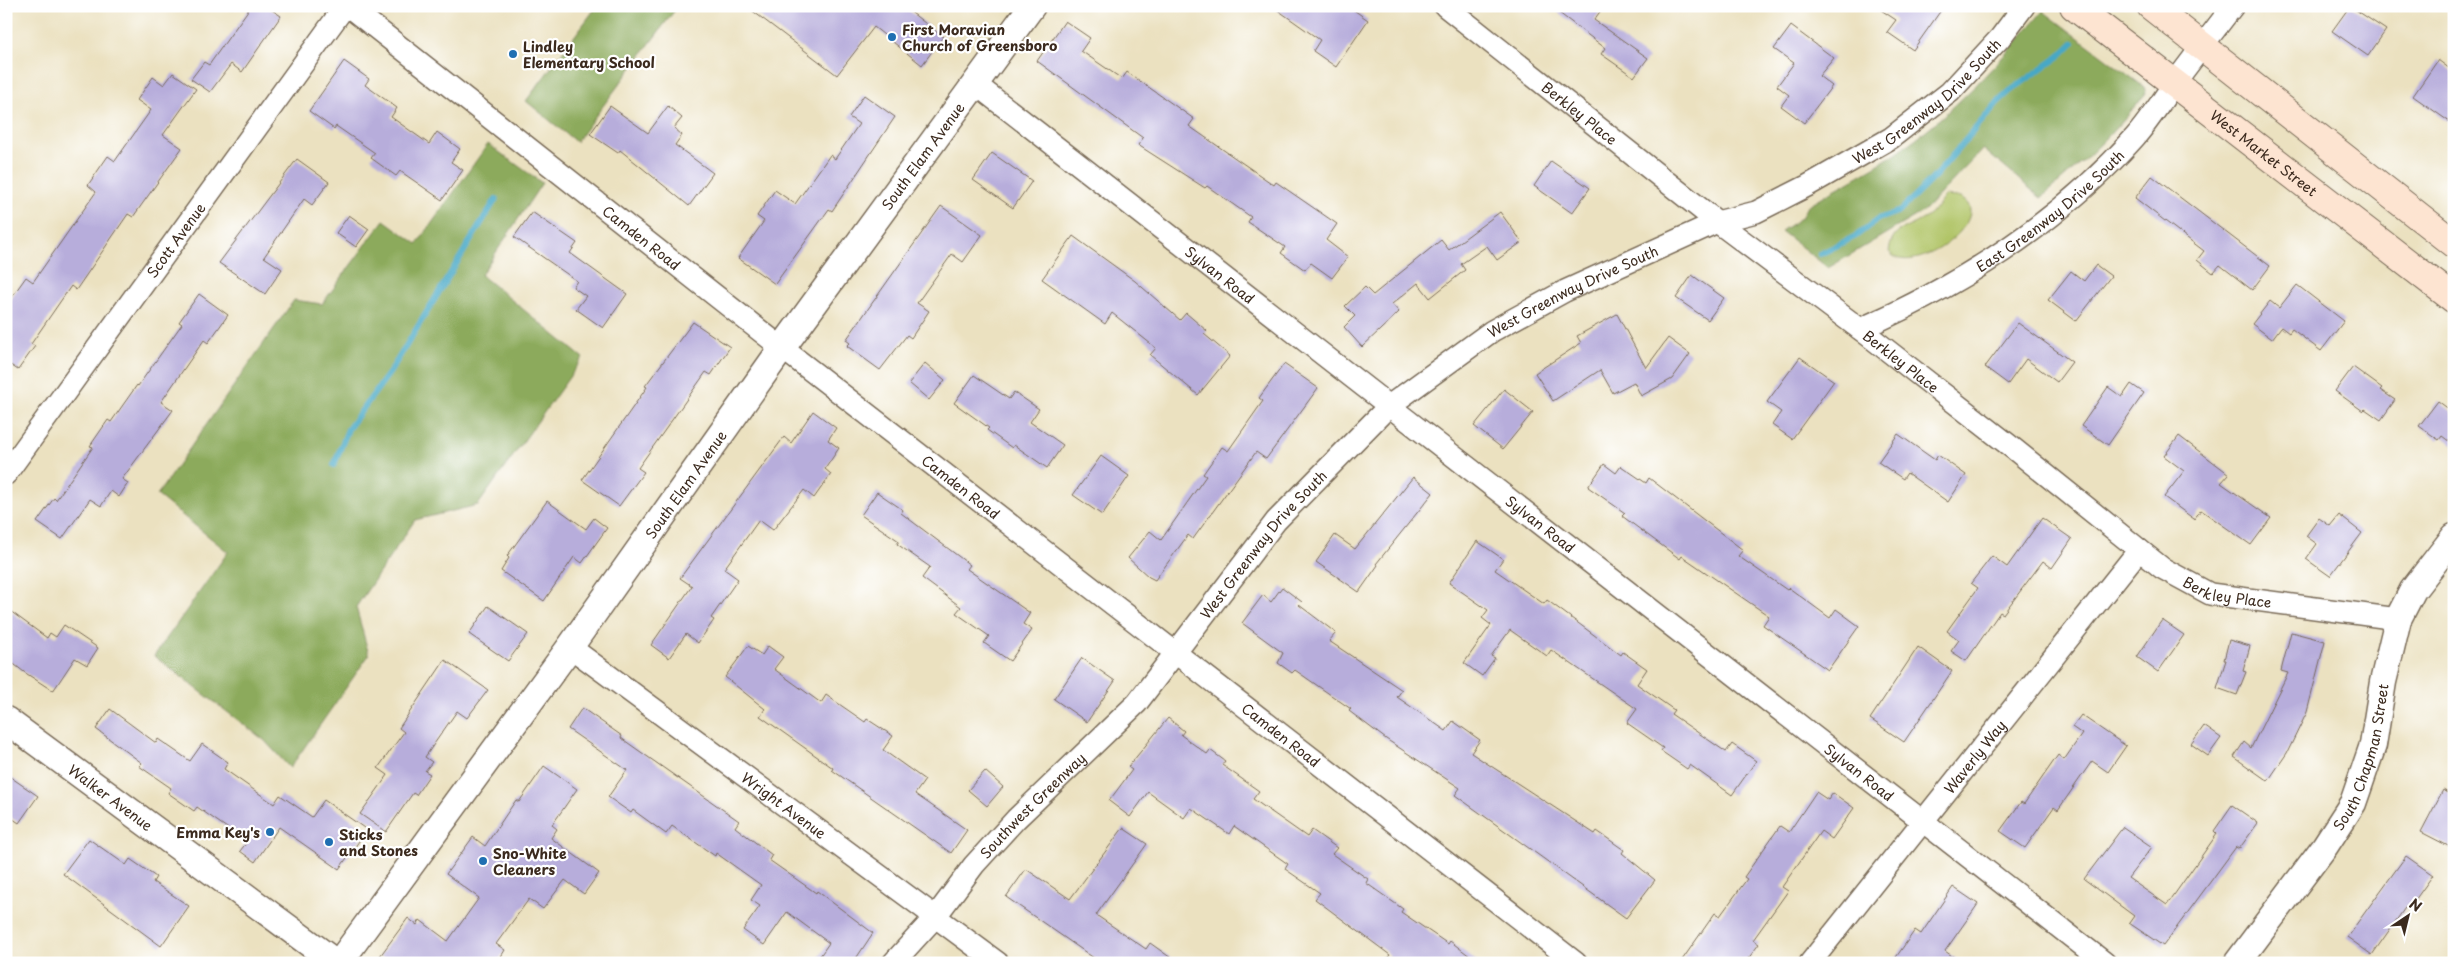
<svg xmlns="http://www.w3.org/2000/svg" width="2460" height="969" viewBox="0 0 2460 969" font-family="'Playpen Sans',sans-serif">
  <style>
    .green { fill: #b1c568; stroke: #767843 }
    .forest { fill: #8caa5c; stroke: #646a3d }
    .lines { fill: none; stroke-linecap: round; stroke-linejoin: round }
    .stream { stroke: #47a8c6; stroke-width: 6 }
    .building { fill: #b7addb }
    .minor-casing { stroke: #796a57; stroke-width: 24 }
    .tertiary-casing { stroke: #796a57; stroke-width: 29 }
    .secondary-casing { stroke: #796a57; stroke-width: 30 }
    .minor { stroke: #fff; stroke-width: 21 }
    .tertiary { stroke: #fff; stroke-width: 26 }
    .secondary { stroke: #fde4d1; stroke-width: 28 }
    .poi-dot { fill: #1f6fb2; stroke: #fff; stroke-width: 2 }
    .labels { text-anchor: middle; dominant-baseline: central; stroke-width: 4.5; stroke-linejoin: round; paint-order: stroke }
    .poi-label { font-size: 14px; font-weight: bold; fill: #3b2a1e; stroke: #fff; text-anchor: start }
    .street-label { font-size: 14px; fill: #3b2a1e; stroke: #fff }
  </style>
  <rect width="100%" height="100%" fill="#fff"/>
  <filter id="ink" filterUnits="userSpaceOnUse"><feTurbulence type="fractalNoise" baseFrequency=".02" numOctaves="2"/><feDisplacementMap in="SourceGraphic" scale="10" xChannelSelector="R" yChannelSelector="G"/><feConvolveMatrix kernelMatrix="1 2 1 2 8 2 1 2 1" color-interpolation-filters="sRGB"/></filter>
  <filter id="wash" filterUnits="userSpaceOnUse"><feTurbulence type="fractalNoise" baseFrequency=".0096" numOctaves="4" result="noise"/><feDisplacementMap in="SourceGraphic" scale="20" xChannelSelector="R" yChannelSelector="G"/><feGaussianBlur stdDeviation="1.12" result="paint"/><feColorMatrix in="noise" values="0 0 0 0 0 0 0 0 0 0 0 0 0 0 0 0 0 1.4 0 .05"/><feComposite in="paint" operator="in"/></filter>
  <g filter="url(#wash)">
    <rect width="100%" height="100%" fill="#ebe1c0"/>
    <path class="green" d="M 1945,196 C 1949,197 1956,196 1960,198 C 1999,215 1913,282 1889,252 C 1892,228 1906,230 1923,219 C 1932,215 1939,204 1945,196 Z"/>
    <path class="forest" d="M 597,6 L 678,6 L 576,142 L 526,101 Z
      M 2043,11 L 2144,87 L 2146,93 C 2115,132 2080,166 2041,198 L 1983,149 L 1924,211 L 1828,268 L 1781,231 L 1801,218 L 1807,206 C 1836,188 1868,172 1896,153 C 1952,114 1999,63 2043,11 Z
      M 488,144 L 542,183 L 481,275 L 583,358 L 478,505 L 415,520 L 356,607 L 369,655 L 290,768 L 264,740 L 154,656 L 228,552 L 157,495 L 294,300 L 322,304 L 384,220 L 417,244 Z"/>
    <g class="lines">
      <path class="stream" d="M 1820,254 L 1856,236 L 1878,219 L 1900,211 L 1935,176 L 1998,102 L 2010,91 L 2061,55 L 2073,43
        M 334,465 L 348,429 L 390,372 L 496,199"/>
    </g>
    <g id="blocks">
      <path class="building" d="M 251,6 L 266,6 L 281,16 L 242,72 L 231,64 L 210,92 L 191,79 L 204,62 L 209,65 Z
        M 746,6 L 903,6 L 943,37 L 922,65 L 874,27 L 837,75 Z
        M 1272,6 L 1348,6 L 1368,20 L 1336,67 L 1313,51 L 1320,40 Z
        M 1550,6 L 1604,6 L 1594,20 L 1648,58 L 1634,77 L 1601,54 L 1605,48 Z
        M 1875,6 L 1944,6 L 1913,50 L 1887,32 L 1896,20 Z
        M 2350,6 L 2386,30 L 2368,56 L 2332,31 Z
        M 1065,21 L 1090,38 L 1081,51 L 1122,79 L 1127,72 L 1194,119 L 1189,126 L 1274,185 L 1276,182 L 1337,224 L 1326,240 L 1348,257 L 1332,278 L 1311,263 L 1305,270 L 1281,253 L 1285,247 L 1248,222 L 1251,217 L 1207,186 L 1205,188 L 1138,145 L 1143,138 L 1037,61 Z
        M 1791,26 L 1834,58 L 1819,76 L 1832,86 L 1804,123 L 1781,106 L 1789,95 L 1777,86 L 1794,63 L 1774,49 Z
        M 2438,60 L 2454,72 L 2454,125 L 2413,96 Z
        M 344,61 L 369,79 L 365,85 L 397,108 L 391,117 L 429,144 L 437,132 L 460,149 L 451,162 L 463,170 L 442,200 L 400,171 L 396,176 L 371,158 L 375,153 L 336,126 L 334,129 L 309,111 Z
        M 173,73 L 196,89 L 163,135 L 182,148 L 133,217 L 128,214 L 76,290 L 71,286 L 31,344 L 35,346 L 18,370 L 6,362 L 6,305 L 26,277 L 33,282 L 96,192 L 88,185 L 108,156 L 115,161 L 151,110 L 137,100 L 153,77 L 164,85 Z
        M 864,95 L 895,117 L 832,211 L 829,209 L 775,284 L 738,258 L 764,221 L 757,216 L 775,190 L 795,204 L 830,155 L 835,159 L 859,124 L 849,117 Z
        M 610,106 L 648,133 L 668,106 L 682,118 L 674,128 L 682,135 L 675,145 L 713,173 L 689,206 L 620,150 L 618,153 L 590,134 Z
        M 992,153 L 1032,181 L 1013,208 L 973,180 Z
        M 297,159 L 329,182 L 312,205 L 304,199 L 264,257 L 282,269 L 265,294 L 219,263 Z
        M 1551,161 L 1590,188 L 1572,213 L 1534,186 Z
        M 2152,176 L 2270,266 L 2252,290 L 2220,265 L 2213,273 L 2197,260 L 2204,251 L 2135,198 Z
        M 941,206 L 982,235 L 963,262 L 952,254 L 917,303 L 929,311 L 911,338 L 907,335 L 880,370 L 847,346 L 850,343 L 846,340 Z
        M 532,212 L 577,243 L 570,253 L 627,294 L 603,328 L 576,309 L 586,296 L 573,287 L 577,281 L 514,237 Z
        M 1500,212 L 1522,242 L 1497,260 L 1487,246 L 1461,264 L 1465,270 L 1430,298 L 1418,283 L 1392,304 L 1399,312 L 1362,347 L 1344,327 L 1355,316 L 1345,306 L 1365,287 L 1373,295 L 1441,240 L 1449,250 Z
        M 349,215 L 369,229 L 356,247 L 336,233 Z
        M 1073,236 L 1135,281 L 1180,320 L 1186,313 L 1207,331 L 1204,334 L 1230,356 L 1198,395 L 1150,355 L 1156,348 L 1112,313 L 1105,324 L 1042,279 Z
        M 2096,265 L 2111,276 L 2076,321 L 2048,300 L 2071,271 L 2084,281 Z
        M 1692,275 L 1724,298 L 1708,320 L 1676,298 Z
        M 2297,285 L 2344,321 L 2321,351 L 2292,329 L 2289,333 L 2281,327 L 2272,339 L 2252,324 L 2270,301 L 2279,308 Z
        M 199,294 L 228,315 L 208,343 L 204,340 L 161,402 L 173,410 L 122,479 L 128,483 L 119,497 L 111,491 L 101,506 L 90,499 L 62,539 L 37,522 L 54,498 L 56,500 L 93,447 L 90,446 L 108,420 L 111,422 L 137,385 L 138,386 L 182,324 L 179,322 Z
        M 1617,314 L 1646,368 L 1668,338 L 1690,354 L 1672,379 L 1641,396 L 1634,382 L 1613,393 L 1600,370 L 1553,401 L 1535,373 L 1581,343 L 1577,336 Z
        M 693,322 L 730,347 L 711,375 L 706,372 L 638,468 L 644,472 L 619,506 L 582,480 L 647,387 L 645,386 Z
        M 2018,323 L 2072,362 L 2057,382 L 2026,359 L 2008,384 L 1985,367 Z
        M 1800,357 L 1834,381 L 1792,439 L 1772,425 L 1781,412 L 1767,402 Z
        M 925,363 L 945,380 L 929,400 L 909,383 Z
        M 1284,364 L 1318,388 L 1266,459 L 1256,452 L 1193,539 L 1188,535 L 1155,580 L 1149,577 L 1128,558 L 1150,531 L 1161,540 L 1206,476 L 1203,474 L 1222,447 L 1228,451 L 1263,401 L 1259,398 Z
        M 2353,367 L 2382,388 L 2380,390 L 2395,400 L 2381,420 L 2365,409 L 2363,411 L 2335,391 Z
        M 974,375 L 1009,399 L 1014,392 L 1039,409 L 1030,422 L 1063,445 L 1047,468 L 1014,445 L 1012,448 L 987,430 L 989,428 L 954,403 Z
        M 2131,384 L 2144,393 L 2108,445 L 2081,426 L 2108,387 L 2122,397 Z
        M 1504,389 L 1533,412 L 1503,449 L 1474,426 Z
        M 2438,401 L 2454,413 L 2454,445 L 2442,436 L 2439,440 L 2419,426 Z
        M 813,411 L 836,428 L 828,440 L 839,448 L 825,469 L 831,474 L 814,498 L 804,490 L 773,530 L 759,520 L 724,569 L 738,579 L 711,618 L 714,620 L 698,643 L 686,634 L 669,658 L 651,645 L 692,586 L 680,578 L 784,437 L 791,443 Z
        M 1898,434 L 1935,460 L 1938,455 L 1966,475 L 1948,502 L 1907,473 L 1903,479 L 1878,462 Z
        M 2179,436 L 2229,474 L 2221,483 L 2271,518 L 2251,545 L 2201,510 L 2194,519 L 2164,497 L 2184,471 L 2164,456 Z
        M 1101,456 L 1129,476 L 1102,515 L 1073,495 Z
        M 1604,464 L 1616,473 L 1621,466 L 1646,483 L 1649,478 L 1743,550 L 1738,556 L 1787,590 L 1789,588 L 1830,618 L 1836,609 L 1859,626 L 1828,670 L 1763,625 L 1769,616 L 1682,556 L 1680,559 L 1622,516 L 1625,513 L 1588,487 Z
        M 1413,477 L 1433,493 L 1376,564 L 1378,565 L 1359,592 L 1316,562 L 1335,535 L 1355,549 Z
        M 877,492 L 903,510 L 901,513 L 970,565 L 967,569 L 1030,613 L 1023,624 L 1032,630 L 1010,661 L 984,643 L 989,636 L 956,613 L 961,607 L 922,578 L 930,567 L 897,544 L 899,541 L 861,515 Z
        M 547,501 L 586,529 L 594,518 L 607,528 L 582,563 L 574,557 L 544,601 L 501,571 L 509,558 L 507,556 Z
        M 2339,515 L 2362,533 L 2330,576 L 2306,559 L 2317,544 L 2306,536 L 2319,518 L 2330,526 Z
        M 2042,518 L 2072,539 L 2052,568 L 2043,561 L 2003,614 L 2000,612 L 1966,661 L 1951,651 L 1959,640 L 1947,631 L 1978,588 L 1971,583 L 1992,556 L 2007,567 Z
        M 1477,541 L 1503,559 L 1495,570 L 1544,604 L 1547,600 L 1621,655 L 1623,652 L 1647,669 L 1637,684 L 1674,710 L 1671,714 L 1726,752 L 1732,744 L 1756,761 L 1732,795 L 1690,765 L 1687,769 L 1661,751 L 1663,748 L 1627,723 L 1637,709 L 1551,650 L 1547,656 L 1510,630 L 1491,656 L 1495,658 L 1482,676 L 1464,663 L 1491,625 L 1482,618 L 1488,610 L 1449,583 Z
        M 1282,587 L 1302,602 L 1299,605 L 1336,633 L 1329,641 L 1402,690 L 1397,697 L 1446,731 L 1453,721 L 1480,740 L 1471,753 L 1595,834 L 1597,831 L 1624,850 L 1622,853 L 1655,880 L 1626,918 L 1455,795 L 1460,788 L 1386,739 L 1349,711 L 1351,709 L 1295,670 L 1292,673 L 1278,663 L 1283,653 L 1242,623 L 1263,595 L 1271,602 Z
        M 488,606 L 528,634 L 508,661 L 469,634 Z
        M 6,608 L 47,638 L 50,633 L 56,637 L 64,625 L 98,648 L 87,665 L 75,658 L 53,691 L 24,672 L 6,658 Z
        M 2162,620 L 2184,635 L 2158,672 L 2137,657 Z
        M 2291,632 L 2325,641 L 2307,712 L 2287,753 L 2268,781 L 2234,757 L 2244,742 L 2251,748 L 2288,673 L 2281,671 Z
        M 2229,640 L 2250,646 L 2243,671 L 2246,672 L 2237,695 L 2217,688 L 2226,660 L 2224,660 Z
        M 748,646 L 762,655 L 768,646 L 783,657 L 774,669 L 821,703 L 826,695 L 865,722 L 867,719 L 893,736 L 883,750 L 925,780 L 915,794 L 967,830 L 951,853 L 832,770 L 833,768 L 760,716 L 765,709 L 725,677 Z
        M 1918,647 L 1952,671 L 1904,742 L 1870,719 Z
        M 1082,658 L 1115,681 L 1087,722 L 1054,699 Z
        M 445,660 L 488,690 L 467,718 L 457,711 L 425,757 L 432,762 L 425,771 L 430,774 L 416,795 L 413,793 L 386,832 L 360,814 L 388,775 L 378,768 L 404,732 L 399,728 Z
        M 582,708 L 622,736 L 621,738 L 739,821 L 735,827 L 772,855 L 769,860 L 816,893 L 817,891 L 873,933 L 853,963 L 815,963 L 829,943 L 787,912 L 764,945 L 743,930 L 760,906 L 751,900 L 761,885 L 716,853 L 715,856 L 672,826 L 666,834 L 633,810 L 631,813 L 608,797 L 627,770 L 568,729 Z
        M 110,709 L 156,743 L 158,739 L 190,761 L 202,744 L 228,762 L 224,769 L 274,804 L 280,795 L 312,817 L 324,800 L 367,830 L 339,869 L 279,827 L 255,862 L 240,851 L 247,842 L 197,807 L 194,811 L 168,793 L 171,788 L 139,766 L 142,763 L 96,729 Z
        M 2081,715 L 2126,746 L 2108,772 L 2092,761 L 2058,810 L 2054,807 L 2025,848 L 2000,831 L 2021,802 L 2024,804 L 2058,755 L 2064,760 L 2082,734 L 2072,727 Z
        M 1168,718 L 1184,731 L 1181,735 L 1207,754 L 1210,750 L 1225,761 L 1222,765 L 1259,791 L 1253,799 L 1307,837 L 1312,830 L 1337,848 L 1332,854 L 1368,879 L 1366,883 L 1403,909 L 1401,912 L 1448,944 L 1450,941 L 1479,963 L 1384,963 L 1390,955 L 1315,899 L 1320,893 L 1285,869 L 1288,864 L 1234,826 L 1229,834 L 1191,808 L 1184,818 L 1148,792 L 1130,817 L 1109,801 L 1132,770 L 1128,767 Z
        M 2204,726 L 2221,738 L 2208,756 L 2191,744 Z
        M 544,766 L 577,789 L 552,825 L 557,829 L 551,838 L 599,873 L 584,894 L 565,880 L 543,909 L 529,899 L 496,944 L 505,950 L 497,963 L 390,963 L 380,956 L 408,918 L 417,925 L 420,920 L 448,941 L 479,898 L 446,874 L 473,837 L 485,846 L 516,800 L 519,802 Z
        M 985,771 L 1003,787 L 987,806 L 968,790 Z
        M 6,774 L 38,796 L 19,823 L 6,814 Z
        M 2443,790 L 2454,796 L 2454,849 L 2421,832 Z
        M 1816,792 L 1828,800 L 1833,793 L 1854,808 L 1832,839 L 1821,831 L 1782,887 L 1788,891 L 1753,940 L 1759,944 L 1745,963 L 1680,963 L 1715,913 L 1720,916 L 1747,879 L 1744,877 L 1780,826 L 1789,832 Z
        M 2232,805 L 2258,823 L 2239,849 L 2236,847 L 2163,946 L 2129,923 L 2134,916 L 2084,879 L 2123,827 L 2152,847 L 2128,878 L 2167,905 L 2217,834 L 2214,831 Z
        M 1123,828 L 1147,844 L 1096,915 L 1146,949 L 1150,943 L 1178,963 L 1101,963 L 1006,897 L 1026,869 L 1070,899 Z
        M 89,839 L 126,865 L 130,859 L 156,877 L 153,882 L 189,906 L 161,946 L 63,874 Z
        M 2406,856 L 2433,875 L 2410,907 L 2407,905 L 2372,955 L 2347,937 Z
        M 1953,887 L 1978,904 L 1945,951 L 1962,963 L 1892,963 L 1915,930 L 1921,934 Z"/>
    </g>
  </g>
  <g filter="url(#ink)">
    <use href="#blocks" fill-opacity="0" stroke="#796a57" stroke-width="1"/>
    <g class="lines">
      <defs>
        <g id="minor">
          <path id="s1" d="M 348,6 L 782,348 L 1576,963"/>
          <path id="s2" d="M 1445,6 L 1716,221 L 1860,329 L 2014,449 L 2162,568 L 2210,594 L 2398,619"/>
          <path id="s3" d="M 974,83 L 2105,963"/>
          <path id="s4" d="M 1860,329 C 1963,284 2060,221 2135,137 C 2149,121 2161,102 2173,85 C 2193,58 2213,32 2233,6"/>
          <path id="s5" d="M 6,474 L 345,6"/>
          <path id="s6" d="M 570,647 L 998,963"/>
          <path id="s7" d="M 893,963 L 936,916 L 974,865 L 1016,819 L 1137,703 L 1276,521 L 1389,406 L 1492,331 L 1565,291 L 1717,222 L 1756,212 L 1807,186 L 1891,138 L 1950,92 L 2000,38 L 2024,6"/>
          <path id="s8" d="M 1810,963 L 2139,550"/>
        </g>
        <g id="tertiary">
          <path id="s9" d="M 6,720 L 336,963"/>
          <path id="s10" d="M 339,963 L 570,647 L 782,348 L 1032,6"/>
          <path id="s11" d="M 2237,963 L 2325,846 L 2353,803 L 2373,745 L 2383,682 L 2398,619 L 2413,590 L 2454,537"/>
        </g>
        <g id="secondary">
          <path id="s12" d="M 2074,6 L 2454,299"/>
          <path d="M 2151,6 L 2454,244"/>
        </g>
      </defs>
      <use href="#minor" class="minor-casing"/>
      <use href="#tertiary" class="tertiary-casing"/>
      <use href="#secondary" class="secondary-casing"/>
      <use href="#minor" class="minor"/>
      <use href="#tertiary" class="tertiary"/>
      <use href="#secondary" class="secondary"/>
    </g>
  </g>
  <g class="poi-dot">
    <circle cx="892" cy="37" r="5"/>
    <circle cx="513" cy="54" r="5"/>
    <circle cx="270" cy="832" r="5"/>
    <circle cx="329" cy="842" r="5"/>
    <circle cx="483" cy="861" r="5"/>
  </g>
  <g class="labels">
    <g class="poi-label">
      <text x="902" y="29">First Moravian<tspan x="902" dy="16">Church of Greensboro</tspan></text>
      <text x="523" y="46">Lindley<tspan x="523" dy="16">Elementary School</tspan></text>
      <text x="260" y="832" text-anchor="end">Emma Key's</text>
      <text x="339" y="834">Sticks<tspan x="339" dy="16">and Stones</tspan></text>
      <text x="493" y="853">Sno-White<tspan x="493" dy="16">Cleaners</tspan></text>
    </g>
    <g class="street-label">
      <text stroke="none"><textPath href="#s7" startOffset="1370">West Greenway Drive South</textPath></text>
      <text stroke="none"><textPath href="#s2" startOffset="172">Berkley Place</textPath></text>
      <text stroke="none"><textPath href="#s12" startOffset="240">West Market Street</textPath></text>
      <text stroke="none"><textPath href="#s10" startOffset="996">South Elam Avenue</textPath></text>
      <text stroke="none"><textPath href="#s4" startOffset="225">East Greenway Drive South</textPath></text>
      <text stroke="none"><textPath href="#s1" startOffset="374">Camden Road</textPath></text>
      <text stroke="none"><textPath href="#s5" startOffset="289">Scott Avenue</textPath></text>
      <text stroke="none"><textPath href="#s3" startOffset="312">Sylvan Road</textPath></text>
      <text stroke="none"><textPath href="#s7" startOffset="965">West Greenway Drive South</textPath></text>
      <text stroke="none"><textPath href="#s2" startOffset="578">Berkley Place</textPath></text>
      <text stroke="none"><textPath href="#s10" startOffset="591">South Elam Avenue</textPath></text>
      <text stroke="none"><textPath href="#s1" startOffset="779">Camden Road</textPath></text>
      <text stroke="none"><textPath href="#s3" startOffset="718">Sylvan Road</textPath></text>
      <text stroke="none"><textPath href="#s7" startOffset="560">West Greenway Drive South</textPath></text>
      <text stroke="none"><textPath href="#s2" startOffset="982">Berkley Place</textPath></text>
      <text stroke="none"><textPath href="#s1" startOffset="1184">Camden Road</textPath></text>
      <text stroke="none"><textPath href="#s8" startOffset="264">Waverly Way</textPath></text>
      <text stroke="none"><textPath href="#s11" startOffset="244">South Chapman Street</textPath></text>
      <text stroke="none"><textPath href="#s3" startOffset="1122">Sylvan Road</textPath></text>
      <text stroke="none"><textPath href="#s9" startOffset="130">Walker Avenue</textPath></text>
      <text stroke="none"><textPath href="#s6" startOffset="266">Wright Avenue</textPath></text>
      <text stroke="none"><textPath href="#s7" startOffset="211">Southwest Greenway</textPath></text>
    </g>
  </g>
  <rect width="2460" height="969" fill="none" stroke="#fff" stroke-width="25"/>
  <g transform="translate(2408 916) rotate(35)" stroke="#ffffff" stroke-width="4" paint-order="stroke">
  <path d="M0-4L9 19L0 12L-9 19Z" fill="#3b2a1e"/>
  <text y="-8" font-size="14" font-weight="bold" text-anchor="middle" fill="#3b2a1e">N</text>
  </g>
</svg>
